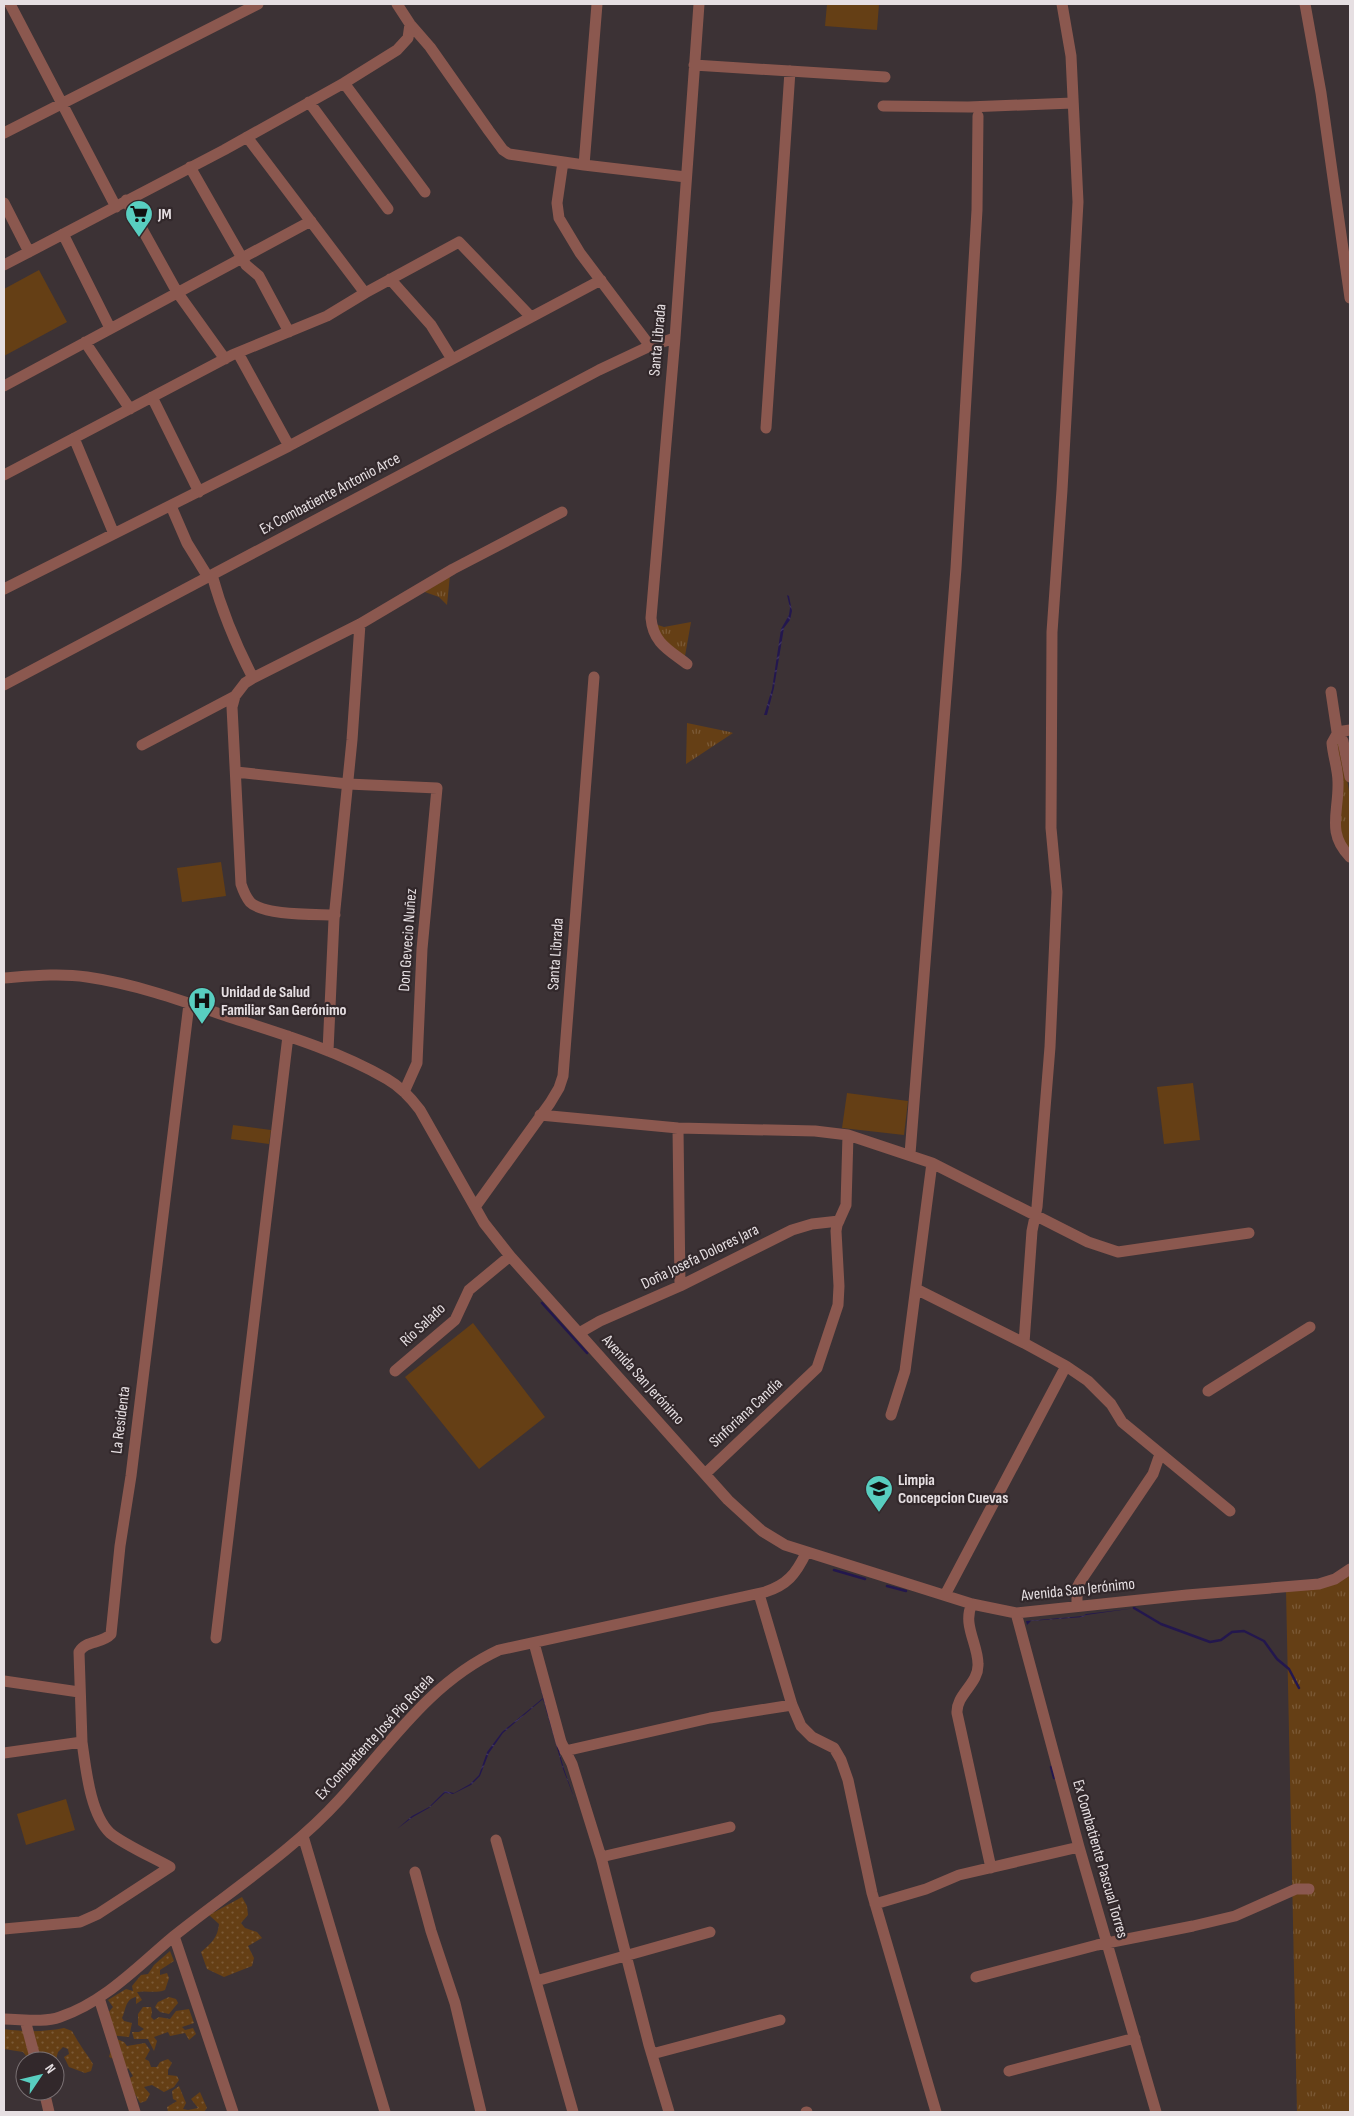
<svg xmlns="http://www.w3.org/2000/svg" width="1354" height="2116" viewBox="0 0 1354 2116" font-family="'Sofia Sans Condensed',sans-serif">
  <style>
    .grass { fill: url(#grass-tufts) }
    .park { fill: url(#park-dots) }
    .pitch { fill: #653f15 }
    .water { fill: url(#water-waves) }
    .lines { fill: none; stroke-linecap: round; stroke-linejoin: round }
    .stream { stroke: #23174e; stroke-width: 2.5 }
    .minor { stroke: #8b584f; stroke-width: 11 }
    .labels { text-anchor: middle; dominant-baseline: central; stroke-width: 4.5; stroke-linejoin: round; paint-order: stroke }
    .poi-label { font-size: 16px; font-weight: bold; fill: #e6dfe2; stroke: #32282b; text-anchor: start }
    .street-label { font-size: 16px; fill: #e6dfe2; stroke: #32282b }
  </style>
  <defs>
    <pattern id="grass-tufts" width="24" height="20" patternUnits="userSpaceOnUse" patternTransform="scale(1.25)"><rect width="24" height="20" fill="#653f15"/><path d="M3 7l-1-3M5 7V3M7 7l1-3M15 17l-1-3M17 17v-4M19 17l1-3" fill="none" stroke="#7b5a37"/></pattern>
    <pattern id="park-dots" width="8" height="8" patternUnits="userSpaceOnUse" patternTransform="scale(1.25)"><rect width="8" height="8" fill="#653f15"/><path d="M2 2h.1M6 6h.1" fill="none" stroke="#7b5a37" stroke-width="1.8" stroke-linecap="round"/></pattern>
    <pattern id="water-waves" width="16" height="10" patternUnits="userSpaceOnUse" patternTransform="scale(1.25)"><rect width="16" height="10" fill="#23174e"/><path d="M0 5q4-4 8 0t8 0" fill="none" stroke="#433867"/></pattern>
  </defs>
  <rect width="100%" height="100%" fill="#3c3235"/>
  <path class="grass" d="M 450,575 L 447,605 L 439,597 L 422,591 Z
    M 691,622 L 685,656 L 666,644 L 655,624 L 664,627 Z
    M 687,723 L 730,732 L 733,733 L 686,764 Z
    M 1336,742 L 1341,743 L 1350,797 L 1350,852 L 1341,837 Z
    M 1350,1574 L 1350,2112 L 1297,2112 L 1286,1589 Z"/>
  <path class="park" d="M 242,1897 L 247,1906 L 248,1915 L 241,1923 L 245,1928 L 257,1932 L 262,1938 L 248,1946 L 254,1958 L 252,1966 L 224,1977 L 207,1969 L 201,1952 C 211,1944 218,1937 219,1924 L 209,1915 Z
    M 170,1951 L 174,1961 L 160,1970 L 160,1975 L 167,1973 L 169,1978 L 165,1990 C 154,1994 147,1990 137,1992 L 142,2000 L 136,2004 L 136,1997 C 125,1999 126,2010 122,2018 L 124,2021 L 132,2023 L 129,2037 L 109,2035 L 107,2014 L 113,2007 L 108,2000 L 126,1989 L 133,1991 L 132,1986 L 141,1975 L 148,1974 L 154,1965 Z
    M 169,1997 L 176,1999 L 178,2003 L 169,2014 L 160,2012 L 155,2007 L 158,2002 Z
    M 143,2007 L 151,2007 L 152,2012 L 151,2017 L 154,2020 L 159,2017 L 170,2019 L 176,2011 L 189,2009 L 194,2023 L 182,2027 L 185,2030 L 193,2028 L 196,2034 L 189,2040 L 185,2033 L 170,2036 L 168,2032 L 154,2037 L 157,2041 L 154,2051 L 148,2039 L 134,2039 L 132,2032 L 139,2032 L 144,2029 L 138,2025 L 138,2014 Z
    M 64,2028 L 72,2031 C 78,2043 86,2053 93,2064 L 91,2071 L 85,2073 L 69,2067 L 64,2057 L 69,2054 L 68,2049 L 63,2047 L 58,2052 L 55,2063 L 55,2061 L 30,2061 L 23,2052 L 4,2049 L 4,2029 C 24,2032 44,2032 64,2028 Z
    M 114,2038 L 124,2042 L 127,2046 L 145,2043 L 150,2050 L 145,2059 L 149,2061 L 151,2067 L 157,2067 L 160,2062 L 168,2059 L 172,2063 L 168,2070 L 168,2075 L 177,2076 L 179,2080 L 174,2087 L 164,2092 L 152,2085 L 144,2087 L 150,2094 L 146,2101 L 140,2103 L 127,2080 L 133,2076 L 128,2068 L 124,2075 L 119,2061 L 109,2057 Z
    M 179,2086 L 186,2103 L 183,2109 L 188,2110 L 198,2108 L 191,2099 L 200,2092 L 207,2108 L 204,2112 L 168,2112 L 167,2107 L 177,2101 L 173,2099 L 172,2091 Z"/>
  <path class="pitch" d="M 827,4 L 879,4 L 877,30 L 825,26 Z
    M 39,270 L 67,322 L 4,356 L 4,289 Z
    M 221,862 L 226,896 L 182,902 L 177,868 Z
    M 1193,1083 L 1200,1140 L 1164,1144 L 1157,1087 Z
    M 847,1093 L 908,1101 L 904,1135 L 842,1128 Z
    M 233,1125 L 271,1130 L 269,1144 L 231,1139 Z
    M 473,1323 L 545,1417 L 479,1469 L 405,1377 Z
    M 66,1799 L 75,1830 L 26,1845 L 17,1814 Z"/>
  <path class="water" d="M 787,595 L 789,596 L 792,611 L 790,620 L 784,628 L 774,688 L 767,715 L 764,715 L 772,689 L 781,629 L 789,615 L 790,608 Z
    M 1136,1608 L 1086,1615 L 1083,1617 L 1031,1621 L 1027,1625 L 1062,1757 L 1026,1621 L 1083,1616 L 1086,1614 Z
    M 531,1649 L 564,1769 L 576,1803 L 563,1769 L 543,1699 L 503,1733 L 489,1753 L 480,1776 L 471,1785 L 453,1794 L 445,1793 L 429,1808 L 413,1817 L 397,1829 L 412,1816 L 429,1807 L 445,1791 L 454,1793 L 470,1784 L 479,1775 L 487,1752 L 502,1732 L 543,1698 Z"/>
  <g class="lines">
    <path class="stream" d="M 542,1303 L 587,1353
      M 834,1570 L 865,1579
      M 887,1586 L 906,1591
      M 1134,1608 L 1161,1624 L 1210,1642 L 1221,1640 L 1232,1632 L 1244,1631 L 1264,1641 L 1277,1659 L 1289,1669 L 1299,1688
      M 1051,1767 L 1054,1778"/>
    <path class="minor" d="M 10,4 L 116,207
      M 397,4 L 410,24 L 430,47 L 489,131 L 503,150 L 509,154 L 584,165 L 686,177
      M 1305,4 L 1321,93 L 1350,298
      M 694,65 L 885,77
      M 344,83 L 425,192
      M 309,102 L 388,209
      M 883,106 L 968,107 L 1073,103
      M 4,133 L 258,4
      M 247,137 L 365,293
      M 563,162 L 557,203 L 559,218 L 580,253 L 650,346
      M 584,165 L 597,4
      M 190,167 L 246,265 L 259,276 L 289,332
      M 126,200 L 177,292 L 225,359
      M 4,203 L 29,252
      M 63,234 L 110,328
      M 4,265 L 224,150 L 344,83 L 397,50 L 408,38 L 410,24
      M 390,279 L 431,325 L 452,359
      M 85,342 L 130,409
      M 238,353 L 289,446
      M 4,386 L 311,221
      M 152,397 L 199,492
      M 766,428 L 790,71
      M 74,438 L 114,534
      M 4,475 L 232,355 L 327,316 L 365,293 L 459,242 L 531,317
      M 171,506 L 187,543 L 208,577
      M 212,575 C 222,612 236,645 253,678
      M 4,589 L 289,446 L 601,280
      M 687,664 C 669,650 653,643 651,618 L 675,338 L 699,4
      M 4,685 L 599,370 L 650,346 L 675,338
      M 1331,692 L 1337,732 L 1343,741 L 1350,777
      M 235,696 L 232,707 L 241,884 C 243,890 246,897 250,902 C 264,916 315,914 335,915
      M 1337,732 L 1350,730
      M 1337,734 L 1332,743 C 1333,756 1338,769 1338,782 C 1339,812 1326,833 1350,857
      M 142,745 L 235,696 L 245,683 L 253,678 L 360,624 L 453,569 L 562,512
      M 236,772 L 348,784 L 437,788 L 422,949 L 417,1063 L 404,1092
      M 4,978 C 31,976 59,973 87,977 C 136,984 183,1001 229,1017 C 282,1034 339,1051 387,1079 C 401,1087 411,1098 420,1110 L 484,1223 L 510,1256 L 728,1500 L 762,1531 L 785,1545 L 972,1604 L 1016,1613 L 1187,1595 L 1319,1584 L 1335,1579 L 1350,1569
      M 328,1051 L 334,919 L 352,740 L 360,624
      M 540,1115 L 678,1128 L 815,1131 L 848,1135 L 932,1163 L 1088,1242 L 1118,1252 L 1249,1233
      M 678,1128 L 680,1286
      M 910,1154 L 956,568 L 977,210 L 978,116
      M 475,1207 L 550,1103 L 559,1088 L 563,1076 L 594,677
      M 916,1289 L 1024,1343 L 1066,1366 L 1088,1381 L 1111,1404 L 1122,1422 L 1230,1511
      M 579,1333 L 600,1321 L 680,1286 L 792,1230 L 812,1224 L 839,1221
      M 1024,1343 L 1032,1231 L 1037,1207 L 1050,1047 L 1057,892 L 1051,828 L 1052,632 L 1062,490 L 1078,202 L 1071,56 L 1062,4
      M 395,1371 L 455,1320 L 469,1290 L 510,1256
      M 1208,1391 L 1310,1327
      M 891,1415 L 905,1371 L 932,1163
      M 705,1474 L 817,1368 L 838,1305 L 839,1286 L 836,1231 L 837,1225 L 846,1205 L 848,1135
      M 759,1594 L 792,1705 L 801,1726 L 812,1737 L 834,1748 L 841,1760 L 848,1780 L 872,1893 L 936,2112
      M 945,1595 L 1066,1366
      M 972,1604 C 962,1624 978,1644 978,1664 C 979,1684 956,1694 957,1713 L 991,1868
      M 1077,1606 L 1077,1588 L 1080,1582 L 1153,1474 L 1160,1454
      M 1016,1613 L 1079,1847 L 1156,2112
      M 216,1638 L 288,1036
      M 534,1643 L 561,1742 L 572,1764 L 601,1857 L 649,2045 L 669,2112
      M 4,1681 L 79,1692
      M 565,1751 L 710,1718 L 792,1705
      M 4,1753 L 82,1742 L 79,1652 C 86,1640 102,1644 111,1634 L 120,1546 L 131,1476 L 189,1004
      M 303,1836 L 385,2112
      M 496,1840 L 573,2112
      M 601,1857 L 730,1827
      M 415,1872 L 431,1931 L 455,2003 L 481,2112
      M 875,1904 L 926,1889 L 959,1875 L 1079,1847
      M 4,1929 L 80,1922 L 98,1914 L 170,1867 C 154,1858 123,1844 110,1833 C 90,1814 86,1769 82,1742
      M 174,1936 L 233,2112
      M 976,1977 L 1097,1945 L 1193,1926 L 1235,1916 L 1296,1889 L 1309,1889
      M 536,1981 L 710,1932
      M 99,1998 L 135,2112
      M 4,2019 C 22,2019 43,2023 60,2017 C 105,2002 139,1965 174,1936 C 230,1891 292,1852 340,1799 C 390,1744 430,1682 499,1650 L 765,1592 C 787,1585 796,1574 806,1553
      M 25,2020 L 36,2061
      M 652,2054 L 780,2020
      M 1009,2071 L 1135,2038
      M 44,2091 L 49,2112
      M 806,2112 L 807,2112"/>
  </g>
  <defs>
    <symbol id="supermarket-pin" viewBox="-11 -11 22 30"><path d="M0 17L-7.5 6A9.5 9.5 0 1 1 7.5 6Z" fill="#58cec0" stroke="#32282b"/><path d="M-6-5.5h2.5l.6 2H6L4.5 2H-2.5L-4.4-4H-6ZM-1.5 3.2a1.3 1.3 0 1 0 .1 0ZM3 3.2a1.3 1.3 0 1 0 .1 0Z" fill="#111"/></symbol>
    <symbol id="hospital-pin" viewBox="-11 -11 22 30"><path d="M0 17L-7.5 6A9.5 9.5 0 1 1 7.5 6Z" fill="#58cec0" stroke="#32282b"/><path d="M-5-5h3v3.5h4V-5h3V5h-3V1.5h-4V5h-3Z" fill="#111"/></symbol>
    <symbol id="school-pin" viewBox="-11 -11 22 30"><path d="M0 17L-7.5 6A9.5 9.5 0 1 1 7.5 6Z" fill="#58cec0" stroke="#32282b"/><path d="M0-5L7-2L0 1L-7-2ZM-4 1L0 2.5L4 1V4Q0 6-4 4Z" fill="#111"/></symbol>
  </defs>
  <g fill-rule="evenodd">
    <use href="#supermarket-pin" x="123" y="198" width="32" height="43"/>
    <use href="#hospital-pin" x="186" y="985" width="32" height="43"/>
    <use href="#school-pin" x="863" y="1473" width="32" height="43"/>
  </g>
  <g class="labels">
    <g class="poi-label">
      <text x="158" y="214">JM</text>
      <text x="221" y="992">Unidad de Salud<tspan x="221" dy="18">Familiar San Gerónimo</tspan></text>
      <text x="898" y="1480">Limpia<tspan x="898" dy="18">Concepcion Cuevas</tspan></text>
    </g>
    <g class="street-label">
      <text transform="translate(658 340) rotate(-85)">Santa Librada</text>
      <text transform="translate(330 494) rotate(-28)">Ex Combatiente Antonio Arce</text>
      <text transform="translate(408 940) rotate(-86)">Don Gevecio Nuñez</text>
      <text transform="translate(556 954) rotate(-86)">Santa Librada</text>
      <text transform="translate(700 1257) rotate(-26)">Doña Josefa Dolores Jara</text>
      <text transform="translate(423 1325) rotate(-43)">Río Salado</text>
      <text transform="translate(643 1380) rotate(48)">Avenida San Jerónimo</text>
      <text transform="translate(746 1413) rotate(-43)">Sinforiana Candía</text>
      <text transform="translate(121 1420) rotate(-83)">La Residenta</text>
      <text transform="translate(1078 1590) rotate(-6)">Avenida San Jerónimo</text>
      <text transform="translate(375 1737) rotate(-47)">Ex Combatiente José Pio Rotela</text>
      <text transform="translate(1100 1859) rotate(74)">Ex Combatiente Pascual Torres</text>
    </g>
  </g>
  <rect width="1354" height="2116" fill="none" stroke="#e6dfe2" stroke-width="10"/>
  <g transform="translate(40 2076) rotate(55)"><circle r="24" fill="#32282b" stroke="#7a7174"/>
  <path d="M0-4L9 19L0 12L-9 19Z" fill="#58cec0"/>
  <text y="-8" font-size="14" font-weight="bold" text-anchor="middle" fill="#e6dfe2">N</text>
  </g>
</svg>
